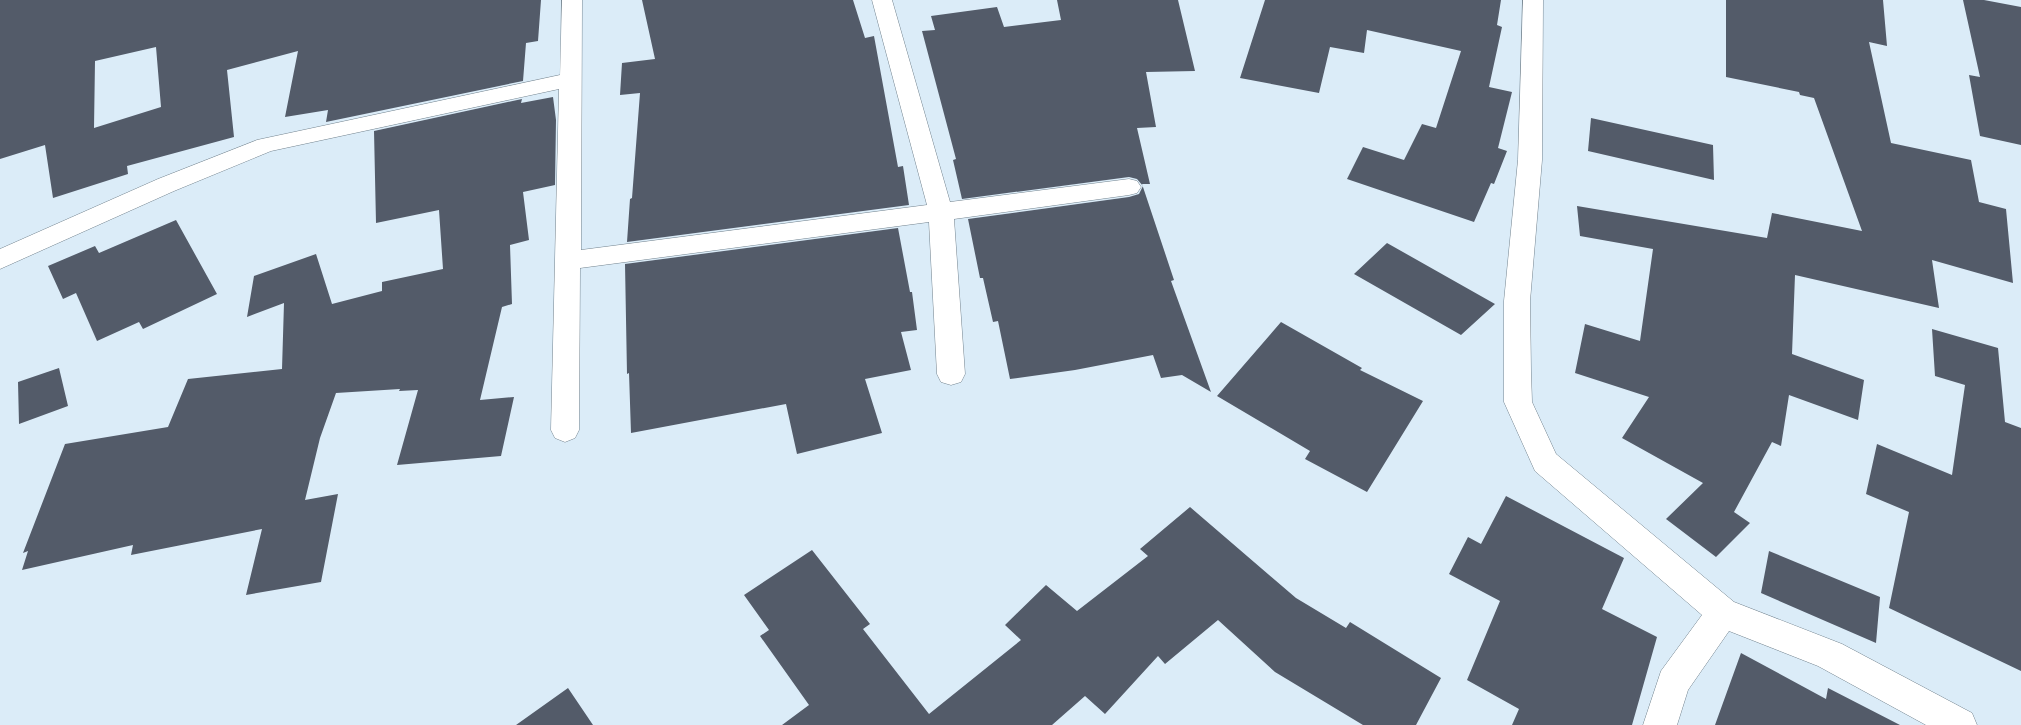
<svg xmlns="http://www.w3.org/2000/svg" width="2021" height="725" viewBox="0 0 2021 725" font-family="'Space Grotesk',sans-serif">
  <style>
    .building { fill: #535b69; fill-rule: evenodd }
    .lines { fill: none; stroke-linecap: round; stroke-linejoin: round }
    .street-casing { stroke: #73838e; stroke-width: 1 }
    .street { fill: #fff; fill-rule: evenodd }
  </style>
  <rect width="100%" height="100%" fill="#dbecf8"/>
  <path class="building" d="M 0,0 L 541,0 L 538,41 L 526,43 L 523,81 L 326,122 L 328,110 L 285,117 L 298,51 L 227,70 L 234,137 L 127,166 L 128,174 L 53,198 L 45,145 L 0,159 ZM 156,47 L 161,107 L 94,128 L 95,61 Z
    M 642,0 L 853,0 L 865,38 L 874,36 L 898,167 L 903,166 L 909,205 L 627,242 L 630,199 L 632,198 L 640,93 L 620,95 L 622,63 L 655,59 Z
    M 1057,0 L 1178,0 L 1195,71 L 1146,72 L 1156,127 L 1137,128 L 1150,184 L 1142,184 L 1174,280 L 1171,281 L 1211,392 L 1182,375 L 1161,378 L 1153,355 L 1075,370 L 1010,379 L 998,321 L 993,322 L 983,278 L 980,278 L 968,219 L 1129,197 L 1139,194 L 1143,186 L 1137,179 L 1129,177 L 962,199 L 953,160 L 956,159 L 922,31 L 935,30 L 931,16 L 997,7 L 1004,27 L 1061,20 Z
    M 1265,0 L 1501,0 L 1497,25 L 1502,27 L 1489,87 L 1512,92 L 1498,148 L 1507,151 L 1494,184 L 1491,183 L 1474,222 L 1347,179 L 1363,147 L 1404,160 L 1422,124 L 1436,128 L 1461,51 L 1367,30 L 1364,53 L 1330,47 L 1319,93 L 1240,78 Z
    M 1726,0 L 1883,0 L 1887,46 L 1869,42 L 1891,143 L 1971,160 L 1979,202 L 2006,209 L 2013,283 L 1932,260 L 1939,308 L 1795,275 L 1792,354 L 1864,380 L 1858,420 L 1789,395 L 1781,446 L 1772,442 L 1734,512 L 1750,523 L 1716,557 L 1666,519 L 1703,483 L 1622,438 L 1649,397 L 1575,373 L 1585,324 L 1640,341 L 1653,249 L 1580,236 L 1577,206 L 1767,238 L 1772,213 L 1862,231 L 1814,98 L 1800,95 L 1799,92 L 1726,77 Z
    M 1963,0 L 1984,0 L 2021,7 L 2021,145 L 1980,136 L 1969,75 L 1980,77 Z
    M 553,97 L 556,120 L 555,185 L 523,192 L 529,240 L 510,245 L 512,304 L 502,307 L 480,400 L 514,397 L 501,456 L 397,465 L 418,390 L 399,391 L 400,389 L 336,393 L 320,438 L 305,500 L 338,494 L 321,582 L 246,595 L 262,529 L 131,555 L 133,545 L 22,570 L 28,551 L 23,553 L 65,444 L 168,427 L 188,379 L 282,369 L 284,303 L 247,317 L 254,276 L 316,254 L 332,304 L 382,291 L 382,282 L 443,269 L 439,210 L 376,223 L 374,131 L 522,99 L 521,103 Z
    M 1591,118 L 1713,145 L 1714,180 L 1588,151 Z
    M 176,220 L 217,294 L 143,329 L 139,322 L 97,341 L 76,293 L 63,299 L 48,266 L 95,246 L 99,253 Z
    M 898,228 L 910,292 L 912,292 L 917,330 L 901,332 L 911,370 L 865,379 L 882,433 L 797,454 L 786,404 L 631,433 L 629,373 L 627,374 L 625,264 Z
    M 1387,243 L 1495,304 L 1461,335 L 1354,274 Z
    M 1281,322 L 1362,368 L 1360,370 L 1423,401 L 1367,492 L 1305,459 L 1310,451 L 1217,396 Z
    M 1932,329 L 1998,348 L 2005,422 L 2021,428 L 2021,671 L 1889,608 L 1909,512 L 1866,494 L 1877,444 L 1952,475 L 1965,385 L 1935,376 Z
    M 59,368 L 68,406 L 19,424 L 18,382 Z
    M 1506,496 L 1624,558 L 1602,609 L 1657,637 L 1632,725 L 1512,725 L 1519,709 L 1467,680 L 1500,601 L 1449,574 L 1468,537 L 1481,544 Z
    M 1190,507 L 1296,598 L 1346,628 L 1350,622 L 1441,678 L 1416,725 L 1363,725 L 1275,672 L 1218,620 L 1165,664 L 1158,656 L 1105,714 L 1085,696 L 1052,725 L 782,725 L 809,705 L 760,636 L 769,630 L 744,595 L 812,550 L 870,624 L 863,629 L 929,714 L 1021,640 L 1005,625 L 1046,585 L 1077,611 L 1148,556 L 1140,549 Z
    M 1769,551 L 1880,597 L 1876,643 L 1761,593 Z
    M 1741,653 L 1826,699 L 1828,688 L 1900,725 L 1715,725 Z
    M 568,688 L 593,725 L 516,725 Z"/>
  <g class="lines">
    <defs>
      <path id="street" d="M 562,0 L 582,0 L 581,250 L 927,205 L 872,0 L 892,0 L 950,202 L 1129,179 L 1137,181 L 1141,187 L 1137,193 L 1129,195 L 954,219 L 965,374 L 961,382 L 951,385 L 941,382 L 937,374 L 929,222 L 580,268 L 579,430 L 575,438 L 565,442 L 555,438 L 551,430 L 559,89 L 271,151 L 174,191 L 0,269 L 0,249 L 158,179 L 257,140 L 560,75 Z
        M 1523,0 L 1543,0 L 1542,160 L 1530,301 L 1531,372 L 1532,402 L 1556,454 L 1734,602 L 1842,644 L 1972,713 L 1977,725 L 1926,725 L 1818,666 L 1729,631 L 1688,690 L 1677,725 L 1643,725 L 1661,671 L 1702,615 L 1535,471 L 1504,402 L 1504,301 L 1518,160 Z"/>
    </defs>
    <use href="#street" class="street-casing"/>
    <use href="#street" class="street"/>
  </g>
</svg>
